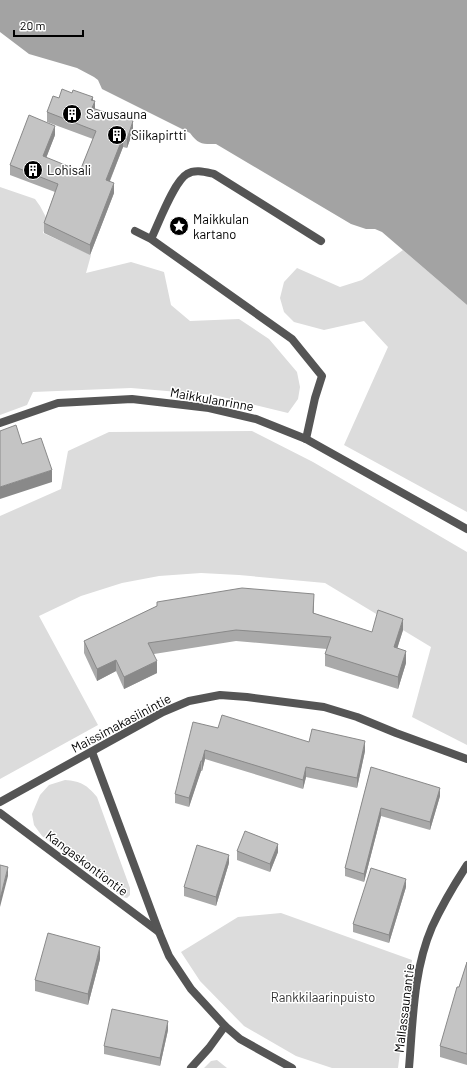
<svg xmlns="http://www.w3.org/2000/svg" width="467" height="1068" viewBox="0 0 467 1068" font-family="Barlow,sans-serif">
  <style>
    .green { fill: #dcdcdc }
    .water { fill: #a3a3a3 }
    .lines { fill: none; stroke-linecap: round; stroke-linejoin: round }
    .service { stroke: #555; stroke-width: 8 }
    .minor { stroke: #555; stroke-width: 8 }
    .tertiary { stroke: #555; stroke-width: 8 }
    .wall { fill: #a9a9a9 }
    .shaded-wall { fill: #898989 }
    .building { fill: #c4c4c4; stroke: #898989 }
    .labels { text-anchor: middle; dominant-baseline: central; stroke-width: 3; stroke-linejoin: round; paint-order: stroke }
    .poi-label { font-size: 13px; fill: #000; stroke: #fff; text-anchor: start }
    .street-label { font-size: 13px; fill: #000; stroke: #fff }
    .park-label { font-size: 13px; fill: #333; stroke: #fff }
  </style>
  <rect width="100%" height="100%" fill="#fff"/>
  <path class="green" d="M 0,187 L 35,199 L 40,206 L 48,221 L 43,233 L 91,255 L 86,273 L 131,262 L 164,272 L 171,305 L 190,321 L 239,319 L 269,339 L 297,372 L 300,387 L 298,399 L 288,413 L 214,395 L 131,388 L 33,392 L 27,405 L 0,415 Z
    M 403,250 L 467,305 L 467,512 L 344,445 L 388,347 L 364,321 L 324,330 L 294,322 L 284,312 L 280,298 L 284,282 L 297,268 L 340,287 L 362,280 Z
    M 252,431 L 313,462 L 467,552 L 467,745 L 412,717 L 431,647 L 325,583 L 239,575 L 201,573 L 159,576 L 122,583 L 81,596 L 39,616 L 98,725 L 0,779 L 0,516 L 61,489 L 68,451 L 109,432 Z
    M 65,780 C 81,781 87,785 97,797 L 130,888 L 130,895 L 127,898 L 122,897 L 42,836 L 34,825 L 32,814 L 40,795 L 49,785 Z
    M 281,913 L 412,960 L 398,1068 L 332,1068 L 296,1056 L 244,1026 L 200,981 L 181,952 L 238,917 Z
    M 217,1060 L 227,1068 L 204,1068 L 211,1061 Z"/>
  <path class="water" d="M 0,0 L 467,0 L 467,305 L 382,232 L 375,229 L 366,229 L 351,224 L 216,144 C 202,144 199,145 190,133 L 102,89 L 98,80 L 94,77 L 77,68 L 29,54 L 0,32 Z"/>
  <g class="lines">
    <path class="service" d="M 135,231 L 151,239 L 292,339 L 322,376 L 315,398 L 306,439
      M 151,239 C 158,225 174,181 187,174 C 195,169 205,172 214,174 L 321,241"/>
    <path class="minor" d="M 0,423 L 58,403 L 132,399 L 209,408 L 256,419 L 306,439 L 467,529
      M 0,802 L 163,712 L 189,701 L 220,695 L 247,697 L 324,707 L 357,717 L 396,733 L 467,759
      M 0,813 L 159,932
      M 191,1068 L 209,1048 L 225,1026
      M 409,1068 C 413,1021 413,971 432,927 C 442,905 454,885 467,865"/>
    <path class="tertiary" d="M 92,752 L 159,932 L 169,956 L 191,989 L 225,1026 L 240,1039 L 292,1068"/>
  </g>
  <path class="wall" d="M 72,93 L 93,101 L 95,109 L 133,131 L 127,148 L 123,147 L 110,181 L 114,193 L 90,255 L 44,233 L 44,223 L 55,192 L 10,175 L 10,165 L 55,135 L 46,158 L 80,171 L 93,139 L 47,122 L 47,112 L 59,98 Z
    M 157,602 L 314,606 L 313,613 L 372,632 L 403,630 L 397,648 L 406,663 L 398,689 L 325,666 L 325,654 L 327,649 L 236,641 L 154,654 L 157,673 L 124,689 L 116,671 L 97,681 L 84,653 L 84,641 L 157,606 Z
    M 218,728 L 365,751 L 357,788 L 306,777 L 303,789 L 205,759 L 202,771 L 201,771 L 189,807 L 175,803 L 175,794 Z
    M 371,767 L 440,796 L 430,830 L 381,816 L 364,882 L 345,876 L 345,868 Z
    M 237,851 L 278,852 L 270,872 L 237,860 Z
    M 229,863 L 216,906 L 184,896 L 184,887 Z
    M 406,887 L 389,943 L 353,932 L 353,924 Z
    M 100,959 L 88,1005 L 35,991 L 35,980 Z
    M 467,962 L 467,1065 L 440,1057 L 440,1046 Z
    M 168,1030 L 160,1066 L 104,1054 L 104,1046 Z"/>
  <path class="shaded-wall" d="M 93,97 L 93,106 L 95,101 L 95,111 L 92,117 L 91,100 Z
    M 133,121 L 133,131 L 127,148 L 127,139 Z
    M 55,126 L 55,135 L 43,166 L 43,156 Z
    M 123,137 L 123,147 L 106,190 L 106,180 Z
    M 114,183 L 114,193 L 90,255 L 90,245 Z
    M 52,470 L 52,482 L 0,499 L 0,487 Z
    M 314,594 L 314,606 L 313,624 L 313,613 Z
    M 403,619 L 403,630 L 394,659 L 394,647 Z
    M 406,651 L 406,663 L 398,689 L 398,677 Z
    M 116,660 L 116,671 L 97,681 L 97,669 Z
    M 157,661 L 157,673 L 124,689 L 124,677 Z
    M 365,741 L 365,751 L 357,788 L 357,778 Z
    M 205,750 L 205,759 L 202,771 L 202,761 Z
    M 201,761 L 201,771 L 189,807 L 189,798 Z
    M 306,767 L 306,777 L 303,789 L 303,780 Z
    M 440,788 L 440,796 L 430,830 L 430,822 Z
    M 381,808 L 381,816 L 364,882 L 364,874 Z
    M 278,844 L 278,852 L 270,872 L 270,864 Z
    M 229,855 L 229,863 L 216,906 L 216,897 Z
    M 8,867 L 8,876 L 0,907 L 0,899 Z
    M 406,879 L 406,887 L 389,943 L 389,935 Z
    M 100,947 L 100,959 L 88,1005 L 88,994 Z
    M 168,1021 L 168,1030 L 160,1066 L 160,1058 Z"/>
  <path class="building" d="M 62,89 L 72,93 L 73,90 L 93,97 L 91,100 L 95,101 L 92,108 L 133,121 L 127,139 L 123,137 L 106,180 L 114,183 L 90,245 L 44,223 L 58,184 L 10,165 L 29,115 L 55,126 L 43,156 L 80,171 L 96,131 L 47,112 L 53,96 L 59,98 Z
    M 16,425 L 22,444 L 41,438 L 52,470 L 0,487 L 0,431 Z
    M 242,588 L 314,594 L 313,613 L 372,632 L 378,610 L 403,619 L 394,647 L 406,651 L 398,677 L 325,654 L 331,637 L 236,630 L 148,643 L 157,661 L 124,677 L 116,660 L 97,669 L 84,641 L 157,606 L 157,602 Z
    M 222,715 L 309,742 L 312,729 L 365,741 L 357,778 L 306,767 L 303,780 L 205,750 L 202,761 L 201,761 L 189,798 L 175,794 L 193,722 L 218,728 Z
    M 371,767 L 440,788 L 430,822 L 381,808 L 364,874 L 345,868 Z
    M 245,831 L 278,844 L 270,864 L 237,851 Z
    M 197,845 L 229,855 L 216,897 L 184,887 Z
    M 0,865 L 8,867 L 0,899 Z
    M 371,868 L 406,879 L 389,935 L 353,924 Z
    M 48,933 L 100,947 L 88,994 L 35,980 Z
    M 467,962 L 467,1054 L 440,1046 L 457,987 L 459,987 Z
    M 112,1009 L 168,1021 L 160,1058 L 104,1046 Z"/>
  <defs>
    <symbol id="building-disc" viewBox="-11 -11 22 22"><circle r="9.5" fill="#000" stroke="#fff"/><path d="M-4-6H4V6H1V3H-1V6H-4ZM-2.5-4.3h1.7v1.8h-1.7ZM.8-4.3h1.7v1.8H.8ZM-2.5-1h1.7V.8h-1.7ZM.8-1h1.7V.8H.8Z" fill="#fff"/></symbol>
    <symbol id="sight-disc" viewBox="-11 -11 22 22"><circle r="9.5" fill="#000" stroke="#fff"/><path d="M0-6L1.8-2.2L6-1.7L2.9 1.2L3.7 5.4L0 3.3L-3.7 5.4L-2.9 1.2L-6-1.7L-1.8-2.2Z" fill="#fff"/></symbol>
  </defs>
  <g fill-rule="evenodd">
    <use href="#building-disc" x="61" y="103" width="22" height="22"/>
    <use href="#building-disc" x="106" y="124" width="22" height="22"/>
    <use href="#building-disc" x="22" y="159" width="22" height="22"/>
    <use href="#sight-disc" x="168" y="215" width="22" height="22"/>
  </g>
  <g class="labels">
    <g class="poi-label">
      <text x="86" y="114">Savusauna</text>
      <text x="131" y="135">Siikapirtti</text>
      <text x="47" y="170">Lohisali</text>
      <text x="193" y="219">Maikkulan<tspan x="193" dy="15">kartano</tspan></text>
    </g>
    <g class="street-label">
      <text transform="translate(212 399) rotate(10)">Maikkulanrinne</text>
      <text transform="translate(121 723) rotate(-28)">Maissimakasiinintie</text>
      <text transform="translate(87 863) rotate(37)">Kangaskontiontie</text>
      <text transform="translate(404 1008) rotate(-83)">Mallassaunantie</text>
    </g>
    <g class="park-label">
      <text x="323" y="997">Rankkilaarinpuisto</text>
    </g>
  </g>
  <path d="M14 30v6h69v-6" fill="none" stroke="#000000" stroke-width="2"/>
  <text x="20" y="30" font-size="12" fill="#000000" stroke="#ffffff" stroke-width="3" paint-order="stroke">20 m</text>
</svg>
